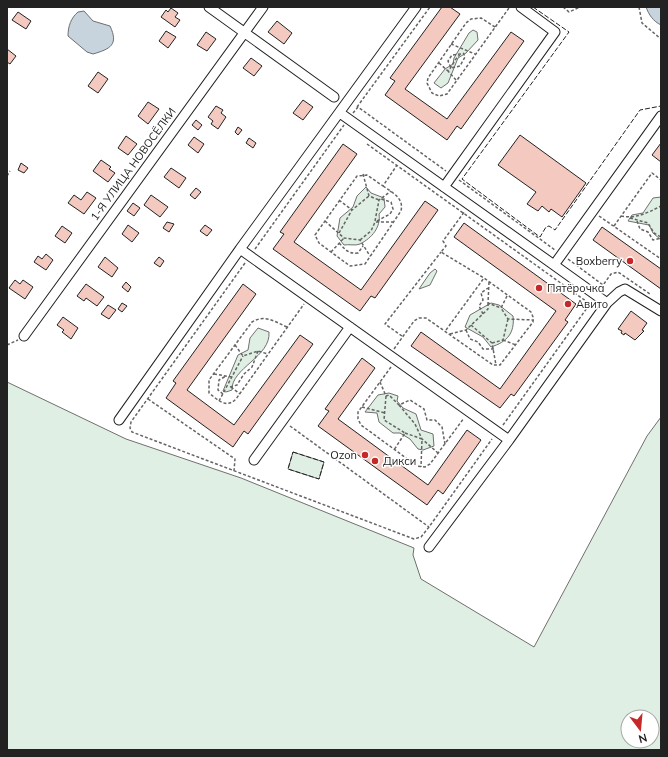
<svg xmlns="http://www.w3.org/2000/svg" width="668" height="757" viewBox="0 0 668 757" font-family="Mulish,sans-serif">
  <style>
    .green { fill: #e0efe3; stroke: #6f6f6f; fill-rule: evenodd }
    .water { fill: #c7d3dd; stroke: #6f6f6f }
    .building { fill: #f3c9c0; stroke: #222 }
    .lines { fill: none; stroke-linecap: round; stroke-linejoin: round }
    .minor-casing { stroke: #222; stroke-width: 11 }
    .path { stroke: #646464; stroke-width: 1.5; stroke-dasharray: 3 2; stroke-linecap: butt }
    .minor { stroke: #fff; stroke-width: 9 }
    .fence { stroke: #222; stroke-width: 1; stroke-dasharray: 5 2; stroke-linecap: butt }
    .poi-dot { fill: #c62828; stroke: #fff; stroke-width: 1.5 }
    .labels { text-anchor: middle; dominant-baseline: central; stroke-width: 3; stroke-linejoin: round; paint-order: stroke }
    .street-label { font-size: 11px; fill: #222; stroke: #fff }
    .poi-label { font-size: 11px; fill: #222; stroke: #fff; text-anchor: start }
  </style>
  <rect width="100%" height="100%" fill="#fff"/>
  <path class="green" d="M 473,30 L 477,32 L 478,40 L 466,53 L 458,58 L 448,83 L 441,88 L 434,83 L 445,69 L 453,64 L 454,58 L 469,33 Z
    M 366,187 L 371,193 L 384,198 L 385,207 L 379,214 C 381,227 372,238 360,244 C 356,246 348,244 344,245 L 337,236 L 340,218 L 353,207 L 357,196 Z
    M 661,197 L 661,240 L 653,233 L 649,225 L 628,221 L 632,215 L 643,213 L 653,198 Z
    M 435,269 L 437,271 L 430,285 L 419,289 L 430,273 Z
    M 491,303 L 499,305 L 513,316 C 515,333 507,342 491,347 L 483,337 L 465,327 L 470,315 Z
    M 258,328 L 269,332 C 271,357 231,368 232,390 L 226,392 L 223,391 L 238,355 L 248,350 L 250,338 Z
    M 7,382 L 126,439 L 241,478 L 414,548 L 413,555 L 421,579 L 534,647 L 647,436 L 661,417 L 661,750 L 7,750 ZM 628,717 L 652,717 L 652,741 L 628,741 Z
    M 389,393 L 398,396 L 397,401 L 403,408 L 416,414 L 421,430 L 433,434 L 434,446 L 423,450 L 418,449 L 410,439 L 400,433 L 393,433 L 379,422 L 377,413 L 365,412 L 378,395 Z
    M 293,452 L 324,462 L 319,479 L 288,469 Z"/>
  <path class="water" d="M 646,7 L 661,7 L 661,25 C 653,21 649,15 646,7 Z
    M 84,11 L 93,21 L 110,26 C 119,45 110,49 93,54 L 87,52 L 68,36 C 68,26 71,18 78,12 Z"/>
  <path class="building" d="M 442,7 L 450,7 L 460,14 L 405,89 L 447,119 L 511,32 L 524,41 L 461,129 L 457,126 L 447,140 L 385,95 L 395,81 L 390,78 Z
    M 171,8 L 178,13 L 175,17 L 180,20 L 175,27 L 161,17 L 166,10 L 168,12 Z
    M 18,12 L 31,21 L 26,29 L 12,20 Z
    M 277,21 L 292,33 L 284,44 L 268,32 Z
    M 166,31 L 176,37 L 168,48 L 159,41 Z
    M 206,32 L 216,39 L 207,51 L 197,45 Z
    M 7,49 L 16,56 L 10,64 L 7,62 Z
    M 251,58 L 262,66 L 254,76 L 243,68 Z
    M 98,72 L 108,79 L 98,93 L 88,86 Z
    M 303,100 L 313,107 L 303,120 L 293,113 Z
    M 148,102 L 159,109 L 148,124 L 138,116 Z
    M 216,106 L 223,110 L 221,113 L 226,117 L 218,129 L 211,124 L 213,121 L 208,117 Z
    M 196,120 L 202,125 L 198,130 L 192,125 Z
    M 238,127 L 242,130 L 238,135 L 235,132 Z
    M 520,135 L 586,183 L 562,217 L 551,209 L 549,212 L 542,206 L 538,211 L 527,204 L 536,192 L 498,165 Z
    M 126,136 L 137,144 L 128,155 L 118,148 Z
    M 194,137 L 204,144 L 198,153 L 188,145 Z
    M 249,138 L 256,143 L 253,148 L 246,143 Z
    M 661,143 L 661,162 L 652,155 Z
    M 343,144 L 357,154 L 294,242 L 361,290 L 425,201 L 438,210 L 375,298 L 371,296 L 360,311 L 273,249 L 284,234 L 280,232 Z
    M 101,160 L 111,167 L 109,169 L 115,173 L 108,182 L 93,171 Z
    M 21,163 L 28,168 L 24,173 L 18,170 Z
    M 171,168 L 186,178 L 179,188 L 164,177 Z
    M 196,188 L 201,192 L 195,199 L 190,195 Z
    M 87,192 L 96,198 L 84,214 L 68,203 L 74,195 L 81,200 Z
    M 151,195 L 168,207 L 160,217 L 144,205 Z
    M 133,203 L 140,208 L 134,216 L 127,211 Z
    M 167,222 L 174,224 L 169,232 L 163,228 Z
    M 464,223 L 576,304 L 565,320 L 568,322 L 514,396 L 511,394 L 500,408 L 411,346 L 421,332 L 500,389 L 556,311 L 454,237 Z
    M 128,225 L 139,233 L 132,242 L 122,234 Z
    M 205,225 L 212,230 L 207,236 L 200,231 Z
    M 62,226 L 72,233 L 65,243 L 55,236 Z
    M 602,227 L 661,269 L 661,289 L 593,240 Z
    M 46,254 L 53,260 L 46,270 L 34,262 L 38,256 L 42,259 Z
    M 105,257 L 118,268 L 112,277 L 98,267 Z
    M 159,257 L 164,261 L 160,267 L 154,263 Z
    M 15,280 L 20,284 L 23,280 L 33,287 L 25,299 L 9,288 Z
    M 126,282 L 131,287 L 128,292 L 122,287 Z
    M 86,284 L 104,297 L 97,306 L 86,298 L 84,301 L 77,296 Z
    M 243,284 L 256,294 L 187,390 L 234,425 L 300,335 L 313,344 L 248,434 L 244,431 L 233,447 L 166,398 L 176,383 L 173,381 Z
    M 122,303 L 127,306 L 122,312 L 118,309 Z
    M 108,305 L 116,310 L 109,319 L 101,314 Z
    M 631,311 L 647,323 L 642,330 L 644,331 L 635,340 L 625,333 L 624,335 L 621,333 L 622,331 L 618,329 Z
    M 63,317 L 78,328 L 71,339 L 62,332 L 64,330 L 57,325 Z
    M 362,358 L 375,368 L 338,419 L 428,485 L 467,430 L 481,440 L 443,494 L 438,490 L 427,505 L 318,426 L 329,411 L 325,409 Z"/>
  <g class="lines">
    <defs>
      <path id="minor" d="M 209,7 L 334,97
        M 340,113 L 554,265
        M 444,187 L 555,32 L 521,7
        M 240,249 L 416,7
        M 607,303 L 619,292 L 625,289 L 661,311
        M 24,336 L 263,7
        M 119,420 L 240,249 L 509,440 L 607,303 L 554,265 L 661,116
        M 254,460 L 350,327
        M 429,547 L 509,440"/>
    </defs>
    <use href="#minor" class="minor-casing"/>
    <path class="path" d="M 563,7 L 569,12 L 580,7
      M 639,7 L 642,23 L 661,39
      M 495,27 L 481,18 L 471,19 L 466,23 L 428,78 L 427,83 L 432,93 L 439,96 L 447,94 L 509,8
      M 451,44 L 475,54
      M 461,54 L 452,55 L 448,61 L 451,68 L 460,66 L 465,57 L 463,52
      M 439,63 L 448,71
      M 456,80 L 448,71 C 453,66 454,59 460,55
      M 357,107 L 430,7
      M 353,113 L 358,107 L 446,171
      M 367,144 L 590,304
      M 363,174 L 369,196 L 379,200
      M 7,176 L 10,171
      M 459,180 L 555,250
      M 383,186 C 393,193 404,198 401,211 L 365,264 L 350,266 L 319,243 L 315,235 L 357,176 L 367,175 L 383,186 L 397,165
      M 339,200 L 352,210 L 369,196
      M 599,216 L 661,259
      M 621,216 C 636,219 647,213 661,206
      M 630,218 L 648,223 L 654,233 L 661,237
      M 325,221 L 344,238 L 360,240 L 370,256
      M 375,221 L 379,200 L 391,191
      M 377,221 L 390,214 L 393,209 L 391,202 L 381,199
      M 637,221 L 640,229 L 648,232 L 653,240 L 661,238
      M 614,226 L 652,173 L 661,180
      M 339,233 L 352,210
      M 360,240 L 371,231 L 375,222 L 393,222
      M 339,243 C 346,250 348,254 358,253 L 363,246
      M 255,249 L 344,125
      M 331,252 L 344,238
      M 568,259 L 603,285
      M 245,263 L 131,422 L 130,428 L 132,432 L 414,539 L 421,537 L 429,527 L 492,439
      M 489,282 L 488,303 L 501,308
      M 601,288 L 611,274 L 618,272 L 650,294
      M 507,296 L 501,308 L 508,319 L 534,320
      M 483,314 L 479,306 L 483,300 L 481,293 L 488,288
      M 471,325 L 492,343 L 496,365
      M 287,327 C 275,322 265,314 252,322 L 209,380 L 209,393 C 218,400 226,409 236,399 L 304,304
      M 446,330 L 484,278
      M 466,330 L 470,339 L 478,342 L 483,349 L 494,349
      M 450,334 L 466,330 L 488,309 L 488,303
      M 402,336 L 385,324 L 441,252
      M 503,340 L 516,345
      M 492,343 L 503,340 L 508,319
      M 7,345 L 18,340
      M 235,345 L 243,356 L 258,351 L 268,354
      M 394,349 L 414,321 L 419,318 L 426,318 L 493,365 L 500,365 L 533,322 L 533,317 L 531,312 L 484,278 L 441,252 L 446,246 L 443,241 L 465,211
      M 391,367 L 358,412 L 358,419 L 361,425 L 417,466 L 425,467 L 430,464 L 464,418
      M 214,374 L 232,377
      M 380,382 L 386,396 L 389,395 L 399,405 L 410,400 L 424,409 L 427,420 L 435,420 L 442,427 L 445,444
      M 230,387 L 237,385 L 244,374 L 252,367 L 258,351
      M 231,387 L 240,394
      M 223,394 L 218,390 L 219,380 L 226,376
      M 386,396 L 384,420 L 405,433 L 394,450
      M 148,399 L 235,459 L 234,471
      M 219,401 L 243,356
      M 399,405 L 415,424 L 422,439 L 438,453
      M 362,407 L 385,413
      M 503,425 L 592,301
      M 290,426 L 429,527
      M 405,433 L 422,439 L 421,467"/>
    <use href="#minor" class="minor"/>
    <path class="fence" d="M 533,7 L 569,32 L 462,179 L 540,237 L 546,227 L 549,226 L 555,230 L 640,110 L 661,106
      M 293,452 L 324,462 L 319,479 L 288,469 Z"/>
  </g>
  <g class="poi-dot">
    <circle cx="630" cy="261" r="4"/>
    <circle cx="539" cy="288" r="4"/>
    <circle cx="568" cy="304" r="4"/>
    <circle cx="365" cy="455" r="4"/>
    <circle cx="375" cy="461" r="4"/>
  </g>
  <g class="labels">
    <g class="street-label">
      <text transform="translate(133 164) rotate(-54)">1-Я УЛИЦА НОВОСЁЛКИ</text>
    </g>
    <g class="poi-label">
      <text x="622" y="261" text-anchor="end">Boxberry</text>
      <text x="547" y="288">Пятёрочка</text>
      <text x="576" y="304">Авито</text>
      <text x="357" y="455" text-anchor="end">Ozon</text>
      <text x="383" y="461">Дикси</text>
    </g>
  </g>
  <rect width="668" height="757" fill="none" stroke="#222222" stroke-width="16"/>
  <g transform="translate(640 729) rotate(164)"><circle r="19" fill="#ffffff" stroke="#a7a7a7"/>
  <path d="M0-3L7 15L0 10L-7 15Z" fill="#c62828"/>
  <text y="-6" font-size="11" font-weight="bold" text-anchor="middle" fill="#222222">N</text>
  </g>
</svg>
